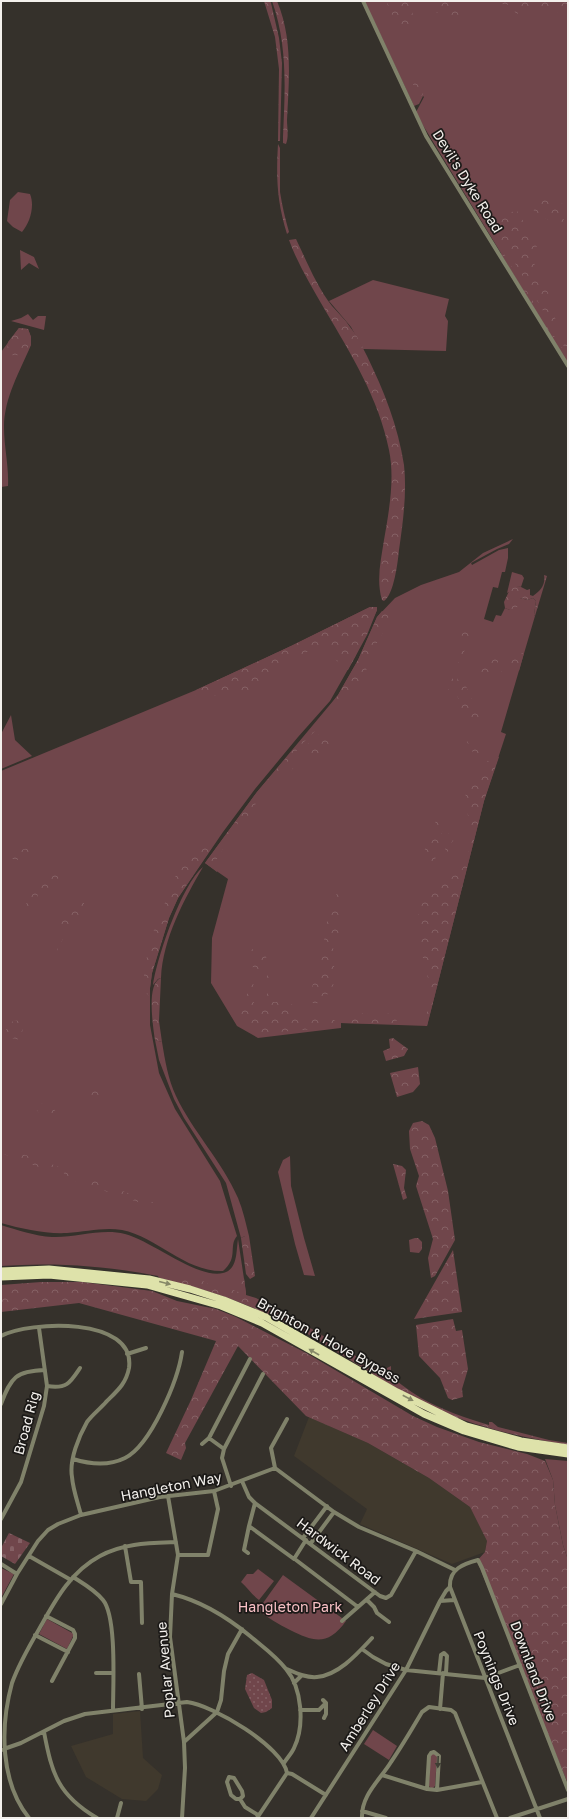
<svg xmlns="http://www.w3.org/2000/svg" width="569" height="1819" viewBox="0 0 569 1819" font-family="'Golos Text',sans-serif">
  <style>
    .built { fill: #40392d }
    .green { fill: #70464b }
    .forest { fill: url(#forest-crowns) }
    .cemetery { fill: url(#cemetery-stones) }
    .garden { fill: url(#garden-dots) }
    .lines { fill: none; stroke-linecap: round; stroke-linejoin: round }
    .minor { stroke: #80826a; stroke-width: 4 }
    .trunk { stroke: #dee2aa; stroke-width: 7 }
    .oneway { fill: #868868 }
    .oneway2 { fill: #3e3e34 }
    .labels { text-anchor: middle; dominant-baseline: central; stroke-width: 3.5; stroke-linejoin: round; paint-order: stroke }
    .street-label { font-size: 14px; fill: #f3f0ec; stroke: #1b1917 }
    .park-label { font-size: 14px; fill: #f9c1c6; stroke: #1b1917 }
  </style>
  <defs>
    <pattern id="forest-crowns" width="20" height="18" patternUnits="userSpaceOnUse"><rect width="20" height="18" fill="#70464b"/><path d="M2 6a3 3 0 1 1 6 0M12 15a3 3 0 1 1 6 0" fill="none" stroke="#856165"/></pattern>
    <pattern id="cemetery-stones" width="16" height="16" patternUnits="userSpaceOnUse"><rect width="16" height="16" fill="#70464b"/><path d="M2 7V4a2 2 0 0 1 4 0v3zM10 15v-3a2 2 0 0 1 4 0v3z" fill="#856165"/></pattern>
    <pattern id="garden-dots" width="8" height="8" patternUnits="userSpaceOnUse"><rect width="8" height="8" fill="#70464b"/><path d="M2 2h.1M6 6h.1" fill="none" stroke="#856165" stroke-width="1.8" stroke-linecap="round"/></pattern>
  </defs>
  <rect width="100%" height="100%" fill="#35312b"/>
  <path class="built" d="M 309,1417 L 368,1443 L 429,1478 L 470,1507 L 487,1541 L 485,1552 L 452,1564 L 360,1524 L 367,1509 L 294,1456 Z
    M 140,1711 L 143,1758 L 162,1775 L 158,1789 L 146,1801 L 122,1799 L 86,1777 L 71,1746 L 113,1734 L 113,1714 Z"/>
  <path class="green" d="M 373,1 L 568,1 L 568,363 L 424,127 L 416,112 L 424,97 L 423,96 L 419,104 L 414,106 L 365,2 Z
    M 18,192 L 30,194 C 35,206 30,223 22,232 L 13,227 L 7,221 L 10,200 Z
    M 20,250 L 34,257 L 39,269 L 29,263 L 21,270 Z
    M 373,280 L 449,299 L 445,316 L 448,321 L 446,351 L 363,349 L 351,327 L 329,301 Z
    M 28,314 L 33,320 L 38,316 L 46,316 L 44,330 L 11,321 L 21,318 Z
    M 19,328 L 28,329 L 31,337 L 31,345 C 20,371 4,398 4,427 C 4,447 9,466 8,486 L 1,487 L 1,352 Z
    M 513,539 L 509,544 L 497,549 L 471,563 L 472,565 L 499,550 L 508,548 L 508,558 L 505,572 L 502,572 L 498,588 L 493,587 L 484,619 L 493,622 L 496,615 L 501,616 L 505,608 L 510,610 L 521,598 L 527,600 L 533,598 L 536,601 L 534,615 L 535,616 L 501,732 L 506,734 L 484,801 L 427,1026 L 341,1023 L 341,1028 L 258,1038 L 237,1026 L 211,983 L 212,938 L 228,879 L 205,863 L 257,792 L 338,695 L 358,660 L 377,617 L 395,598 L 421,585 L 459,572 L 483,553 Z
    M 512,572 L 522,575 L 524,578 L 521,587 L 519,586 L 507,593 Z
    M 370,607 L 377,607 L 377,610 L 355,657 L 330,701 L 298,737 L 255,789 L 223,832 L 178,898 L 169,918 L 152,973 L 150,988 L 150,1025 L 159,1073 L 175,1109 L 220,1181 L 237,1236 C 228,1247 239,1257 223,1271 C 185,1272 157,1237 122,1230 C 103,1227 86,1232 67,1233 C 44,1234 23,1229 1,1223 L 1,771 L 196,690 L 291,646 Z
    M 11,715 L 15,740 L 32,756 L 1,769 L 1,734 Z
    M 203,867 C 184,900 163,938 161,978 L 158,979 L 153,985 C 157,957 182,884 203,867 Z
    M 155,1040 L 162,1042 C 165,1060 168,1079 176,1096 C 193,1132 222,1161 238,1198 C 243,1210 246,1224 249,1236 L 245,1236 L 241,1238 L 226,1183 L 184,1118 L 174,1099 L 159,1060 Z
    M 290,1156 L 291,1186 L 304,1238 L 315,1276 L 304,1275 L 295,1244 L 278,1172 L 283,1160 Z
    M 1,1225 C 17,1230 35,1236 52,1237 C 76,1238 101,1228 125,1234 C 152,1241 197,1279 223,1273 C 238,1270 236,1251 238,1239 L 246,1292 L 246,1295 L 205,1290 L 160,1278 L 158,1276 C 107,1266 54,1262 1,1266 Z
    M 307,1326 L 377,1369 L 383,1370 L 391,1366 L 391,1385 L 306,1333 Z
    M 545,1459 L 568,1461 L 568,1560 L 563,1545 L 555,1505 L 553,1480 Z
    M 1,1568 L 14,1574 L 1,1598 Z
    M 258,1569 L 274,1581 L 259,1600 C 252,1595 248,1588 241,1582 L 247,1574 L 253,1574 Z
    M 283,1575 L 346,1621 C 328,1646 314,1642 290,1630 C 278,1624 268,1618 258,1610 Z
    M 47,1619 L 74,1634 L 67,1649 L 39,1634 Z
    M 373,1730 L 397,1746 L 389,1760 L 364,1744 Z
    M 432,1754 L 436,1754 L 437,1757 L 435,1786 L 432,1789 L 429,1786 L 430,1756 Z"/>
  <path class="forest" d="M 264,1 L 270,1 L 271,3 L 279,38 L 282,63 L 280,141 L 278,141 L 279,69 L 275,37 Z
    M 272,1 L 277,1 C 293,39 289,79 287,120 C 287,127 289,137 286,144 L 283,143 L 283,137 C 285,90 288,46 272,1 Z
    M 386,1 L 409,1 L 413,15 L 410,32 L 407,33 L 395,22 Z
    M 431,1 L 460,1 L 458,20 L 455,23 L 445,13 L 437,13 Z
    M 500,1 L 568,2 L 568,10 L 559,13 L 547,6 L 516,14 L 511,5 L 502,4 Z
    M 416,73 L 424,91 L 420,101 L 418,101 L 415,95 L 416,92 C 412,85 412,79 416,73 Z
    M 278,144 L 280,148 L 280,192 C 282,205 285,218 289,232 L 287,234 C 277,201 276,179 278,144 Z
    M 540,199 L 563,204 L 565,215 L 563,222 L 550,221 L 534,211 L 532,201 Z
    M 517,211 L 537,244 L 534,263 L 549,295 L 557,325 L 568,344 L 568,353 L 490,221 L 501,214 Z
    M 296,239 C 307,262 317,287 332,306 C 338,313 345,319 350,327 C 357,335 362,346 367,356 C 384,391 398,426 404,465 C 407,493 403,522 399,550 C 398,561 394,595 384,601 L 382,600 C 376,580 381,560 384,540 C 389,511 395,479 389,450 C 379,399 351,354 325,310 C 312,287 298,265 289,240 Z
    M 503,252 L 556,339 L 568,356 L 568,363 L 501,254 Z
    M 19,328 L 28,329 L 31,337 L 31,345 L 15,357 L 7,351 L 8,342 Z
    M 544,575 L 547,576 L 535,616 L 534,615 L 536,601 L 533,598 L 527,600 L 521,598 L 516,610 L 510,610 L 505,608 L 504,602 L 510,589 L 519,586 L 527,590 L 530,589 L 530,595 L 533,596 C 540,591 546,585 544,575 Z
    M 370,607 L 377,607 L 377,610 L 367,635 L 348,670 L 336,660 L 335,654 L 329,648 L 321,646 L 314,653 L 309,651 L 279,666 L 251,690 L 205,697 L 195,695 L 196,690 L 291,646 Z
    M 382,611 L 389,614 C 387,631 375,643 369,658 C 367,664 367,671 364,676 C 354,690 341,699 331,713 L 329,713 L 329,707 L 338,695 L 358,660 L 377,617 Z
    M 471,615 L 473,616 C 470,624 471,632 469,640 C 467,649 461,654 460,663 C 459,677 476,707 483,720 L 476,725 C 470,720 464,715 461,708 C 458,701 459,696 454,690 L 451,692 L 448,691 L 448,676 L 452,676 L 454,683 L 456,684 C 460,676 457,657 459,646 C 460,639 463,632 465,624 L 468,624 Z
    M 518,653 L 524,653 L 519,671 L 514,666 L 504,663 L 505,659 L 517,657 Z
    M 494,657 L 499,659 L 497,664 L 502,670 L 501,674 L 496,676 L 492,672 L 485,677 L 479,671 L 481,667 L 490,665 L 490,661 Z
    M 326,711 L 326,718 L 320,726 L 301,745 L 275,778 L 268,783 L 264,792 L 257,799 L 254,809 L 247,817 L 238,823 L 215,862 L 218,867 L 217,872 L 205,863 L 257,792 Z
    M 323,731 L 333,737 C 330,754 316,760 302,754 L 296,762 L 296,765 L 287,775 L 285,773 L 304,747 Z
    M 466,733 C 476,739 479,745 489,750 L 475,756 L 467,742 Z
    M 495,755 L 499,757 L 484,801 L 427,1026 L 425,1026 L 431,986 L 424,967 L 418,915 L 426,891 L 459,873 L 465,865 L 471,842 L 465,790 L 473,774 L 485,776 L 492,771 L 484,764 Z
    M 437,818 L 444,824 L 435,860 L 417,870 Z
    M 455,825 L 458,826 L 461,834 L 458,839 L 454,839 L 451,844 L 452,849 L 447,852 L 445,849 L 450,827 Z
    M 205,843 L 212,847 L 178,898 L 169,918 L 152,973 L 149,996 L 144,990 L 144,968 L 154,930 L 160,919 L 170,886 L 189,852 Z
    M 31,847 L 24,861 L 8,858 L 3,861 L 1,865 L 1,856 Z
    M 53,871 L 60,876 L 54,884 L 38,894 L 35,906 L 25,911 C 28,890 38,883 53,871 Z
    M 340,888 L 339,932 L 333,949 L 335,980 L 331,991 L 318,1003 L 314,1004 L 309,999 L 315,976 L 319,973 L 329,908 Z
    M 82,894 L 84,895 L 84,913 L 70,924 L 57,951 L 62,918 Z
    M 251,949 L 255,950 L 258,963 L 264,952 L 267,953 L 265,964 L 254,981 L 251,999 L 256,1005 L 262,1005 L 267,1001 L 267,975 L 269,975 L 273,1002 L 278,1002 L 280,997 L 284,996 L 292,1004 L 294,1016 L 289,1018 L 278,1017 L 275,1012 L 269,1016 L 282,1022 L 306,1014 L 321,1016 L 333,1013 L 334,1020 L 337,1022 L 336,1027 L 257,1034 C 246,1028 237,1018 232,1006 L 240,1007 C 247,996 254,982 253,968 C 252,961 250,956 251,949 Z
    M 161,978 L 159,1021 L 162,1042 L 155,1040 C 153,1026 146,983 161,978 Z
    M 364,1013 L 378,1017 L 390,1013 L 397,1021 L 397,1024 L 340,1023 L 340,1021 Z
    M 24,1020 L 21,1040 L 1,1036 L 13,1021 Z
    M 393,1038 L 408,1049 L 404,1056 L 386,1061 L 383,1051 L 390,1048 L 389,1039 Z
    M 418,1067 L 420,1084 L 413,1092 L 397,1097 L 390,1073 Z
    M 96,1084 L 97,1089 L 104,1094 L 99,1101 L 85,1096 L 84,1091 Z
    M 35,1103 L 43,1104 L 55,1110 L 56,1118 L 41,1115 L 35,1108 Z
    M 422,1121 L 429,1125 L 435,1138 L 448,1191 L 455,1240 L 435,1276 L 431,1278 L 428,1258 L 433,1239 L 416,1186 L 419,1176 L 410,1149 L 409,1131 L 413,1123 Z
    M 1,1151 C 20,1151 41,1160 59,1167 L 57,1174 L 1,1153 Z
    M 393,1164 L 402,1166 L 406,1170 L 404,1188 L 407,1198 L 403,1200 Z
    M 65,1170 L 155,1203 L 156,1208 L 63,1177 Z
    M 245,1236 L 249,1236 L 255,1276 L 250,1279 L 246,1274 L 241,1238 Z
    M 415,1238 L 418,1238 L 422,1242 L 422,1249 L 419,1253 L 410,1252 L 409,1240 Z
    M 453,1250 L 462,1312 L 414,1319 Z
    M 162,1275 L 183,1281 L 188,1277 L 201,1280 L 215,1288 L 226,1287 L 238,1292 L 241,1281 L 244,1278 L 246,1295 L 256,1298 L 307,1326 L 306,1333 C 260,1308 211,1290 160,1278 L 158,1276 Z
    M 41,1282 L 82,1282 L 152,1291 L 177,1301 L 216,1309 L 236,1317 L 308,1354 L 413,1416 L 437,1427 L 479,1442 L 527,1454 L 545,1461 L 553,1480 L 555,1505 L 563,1545 L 568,1560 L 568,1784 L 477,1561 L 485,1552 L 487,1541 L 470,1507 L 429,1478 L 368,1443 L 306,1416 L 238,1346 L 185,1443 L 186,1448 L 181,1460 L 166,1453 L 191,1400 L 216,1341 L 79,1303 L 1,1312 L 1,1285 Z
    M 453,1319 L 456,1331 L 462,1330 L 468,1369 L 462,1389 L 463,1397 L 452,1400 L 448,1398 L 440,1378 L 419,1356 L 416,1325 Z
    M 377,1369 L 383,1370 C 395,1380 408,1390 421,1398 C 440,1409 468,1419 489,1425 L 489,1422 L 492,1422 L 498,1427 L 549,1440 L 568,1443 L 568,1445 C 518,1437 468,1425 422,1403 C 406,1395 390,1384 375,1375 Z"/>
  <path class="cemetery" d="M 9,1533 L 30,1543 L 15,1564 L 1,1556 L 1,1548 Z"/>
  <path class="garden" d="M 252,1673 L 264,1680 L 272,1700 L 272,1708 L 266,1712 L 261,1713 L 254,1708 L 245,1689 L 247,1675 Z"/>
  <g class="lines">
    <path class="minor" d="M 363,1 L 426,136 L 568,366
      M 1,1336 C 29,1321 136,1316 129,1368 C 126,1384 117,1391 106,1402 C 100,1409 92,1415 87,1422 C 79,1436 69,1460 72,1477 C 73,1490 78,1503 81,1515
      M 127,1354 L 146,1348
      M 47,1386 C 67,1389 70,1383 80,1368
      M 1,1404 C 11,1377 16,1371 45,1370
      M 202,1444 L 209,1438
      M 224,1449 L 209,1438 L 250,1359
      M 73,1459 C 89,1464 109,1466 125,1458 C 151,1445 178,1380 182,1352
      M 275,1468 L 271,1448 L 287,1419
      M 242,1481 L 249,1497 L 255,1503 L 380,1596 L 386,1598 L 391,1595 L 416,1551
      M 231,1486 L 222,1458 L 224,1449 L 263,1374
      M 168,1496 L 178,1555 L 172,1594 L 170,1637 L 184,1742 L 185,1768 L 182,1818
      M 255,1503 L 249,1526 L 294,1559 L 306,1540
      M 1,1519 L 21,1482 L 44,1406 L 47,1386 L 39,1328
      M 303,1538 L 327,1506
      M 311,1543 L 334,1512
      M 125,1546 L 131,1582 L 141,1582 L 142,1623
      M 248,1553 L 244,1550 L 249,1526
      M 178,1555 L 208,1555 L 218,1509 L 214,1491
      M 29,1556 L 71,1580
      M 296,1560 L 358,1607 L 375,1592
      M 1,1564 L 17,1574
      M 73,1577 C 84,1584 95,1590 103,1600 C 117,1617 113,1686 113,1710
      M 172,1594 C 201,1601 227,1617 250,1636 C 262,1646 276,1656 286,1669 C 302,1688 305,1725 294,1748 C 292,1753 287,1758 284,1763
      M 367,1600 L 374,1607 L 377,1613 L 389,1622
      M 440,1601 L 454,1600
      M 1,1604 L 17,1574 L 38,1541 L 48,1530 L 58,1524 L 81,1515 L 160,1497 L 214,1491 L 275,1468 L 334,1512 L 359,1527 L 416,1551 L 455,1570
      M 46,1616 L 73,1630 L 75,1634 L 75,1638 L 52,1681
      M 342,1621 L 358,1607
      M 35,1635 L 68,1652
      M 362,1649 L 373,1657 L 386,1664 L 406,1670 L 485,1678 L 520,1665
      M 287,1669 C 296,1673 306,1678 317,1677 C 339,1675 358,1653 372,1638
      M 96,1673 L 113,1673
      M 439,1673 L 441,1655 L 444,1653 L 447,1656 L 446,1673
      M 139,1674 L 142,1709
      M 294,1683 L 302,1675
      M 440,1709 L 443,1673
      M 300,1710 L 319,1710 L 326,1703 L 323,1700
      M 324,1718 L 326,1714 L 326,1703
      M 44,1732 C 52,1774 58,1795 97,1818
      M 184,1742 L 217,1712 L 221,1700 L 224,1671 L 228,1654 L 242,1629
      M 1,1750 L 21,1743 L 64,1721 L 85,1714 L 187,1702 C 213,1705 283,1747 287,1773
      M 287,1773 L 292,1774 L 326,1795
      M 382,1775 L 427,1789 L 437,1790 L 482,1782
      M 427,1789 L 429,1756 L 431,1753 L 434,1752 L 439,1756 L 437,1790
      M 240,1799 L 243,1796 L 242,1791 L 234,1778 L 229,1777 L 227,1782 L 231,1795 L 236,1799 L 240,1799 L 245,1807 L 258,1815
      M 362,1811 L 386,1818
      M 29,1818 C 0,1782 0,1727 12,1683 C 19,1663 31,1643 42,1624 C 57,1597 72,1571 100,1556 C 123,1543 150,1543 176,1542
      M 117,1818 L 121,1803
      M 257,1818 L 287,1773
      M 311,1818 L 406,1670 L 440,1601 L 446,1591 L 450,1587
      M 362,1818 C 361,1795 380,1780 391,1762 C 402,1746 412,1729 422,1712 L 429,1707 L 451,1710 L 455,1713 L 497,1818
      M 510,1818 L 568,1799
      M 540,1818 L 450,1587 C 449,1569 463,1564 478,1560 L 482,1568 L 568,1790"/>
    <path class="trunk" d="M 1,1271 L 49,1269 L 149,1279 L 190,1289 L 224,1300 L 266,1317 L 397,1392 L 466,1426 L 521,1441 L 568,1448
      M 1,1277 L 49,1275 L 147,1285 L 221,1306 L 262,1323 L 424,1414 L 464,1431 L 518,1447 L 568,1454"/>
  </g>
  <defs><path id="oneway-solid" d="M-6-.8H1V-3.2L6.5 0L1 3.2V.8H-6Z"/></defs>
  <g class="oneway">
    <use href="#oneway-solid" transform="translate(165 1283) rotate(14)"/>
    <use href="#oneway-solid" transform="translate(314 1352) rotate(-150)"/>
    <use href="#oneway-solid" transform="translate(408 1398) rotate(28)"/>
  </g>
  <use class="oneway2" href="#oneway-solid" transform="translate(438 1762) rotate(92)"/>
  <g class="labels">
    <g class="street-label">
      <text transform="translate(468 181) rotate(58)">Devil's Dyke Road</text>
      <text transform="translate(329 1340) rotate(29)">Brighton &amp; Hove Bypass</text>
      <text transform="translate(26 1423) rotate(-75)">Broad Rig</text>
      <text transform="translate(171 1486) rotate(-11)">Hangleton Way</text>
      <text transform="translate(339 1551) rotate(37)">Hardwick Road</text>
      <text transform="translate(165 1670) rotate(-95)">Poplar Avenue</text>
      <text transform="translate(534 1671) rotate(69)">Downland Drive</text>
      <text transform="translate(497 1678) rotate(68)">Poynings Drive</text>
      <text transform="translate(369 1706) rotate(-58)">Amberley Drive</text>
    </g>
    <g class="park-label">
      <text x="290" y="1606">Hangleton Park</text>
    </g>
  </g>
  <rect width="569" height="1819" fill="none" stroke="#f3f0ec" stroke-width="4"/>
</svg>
